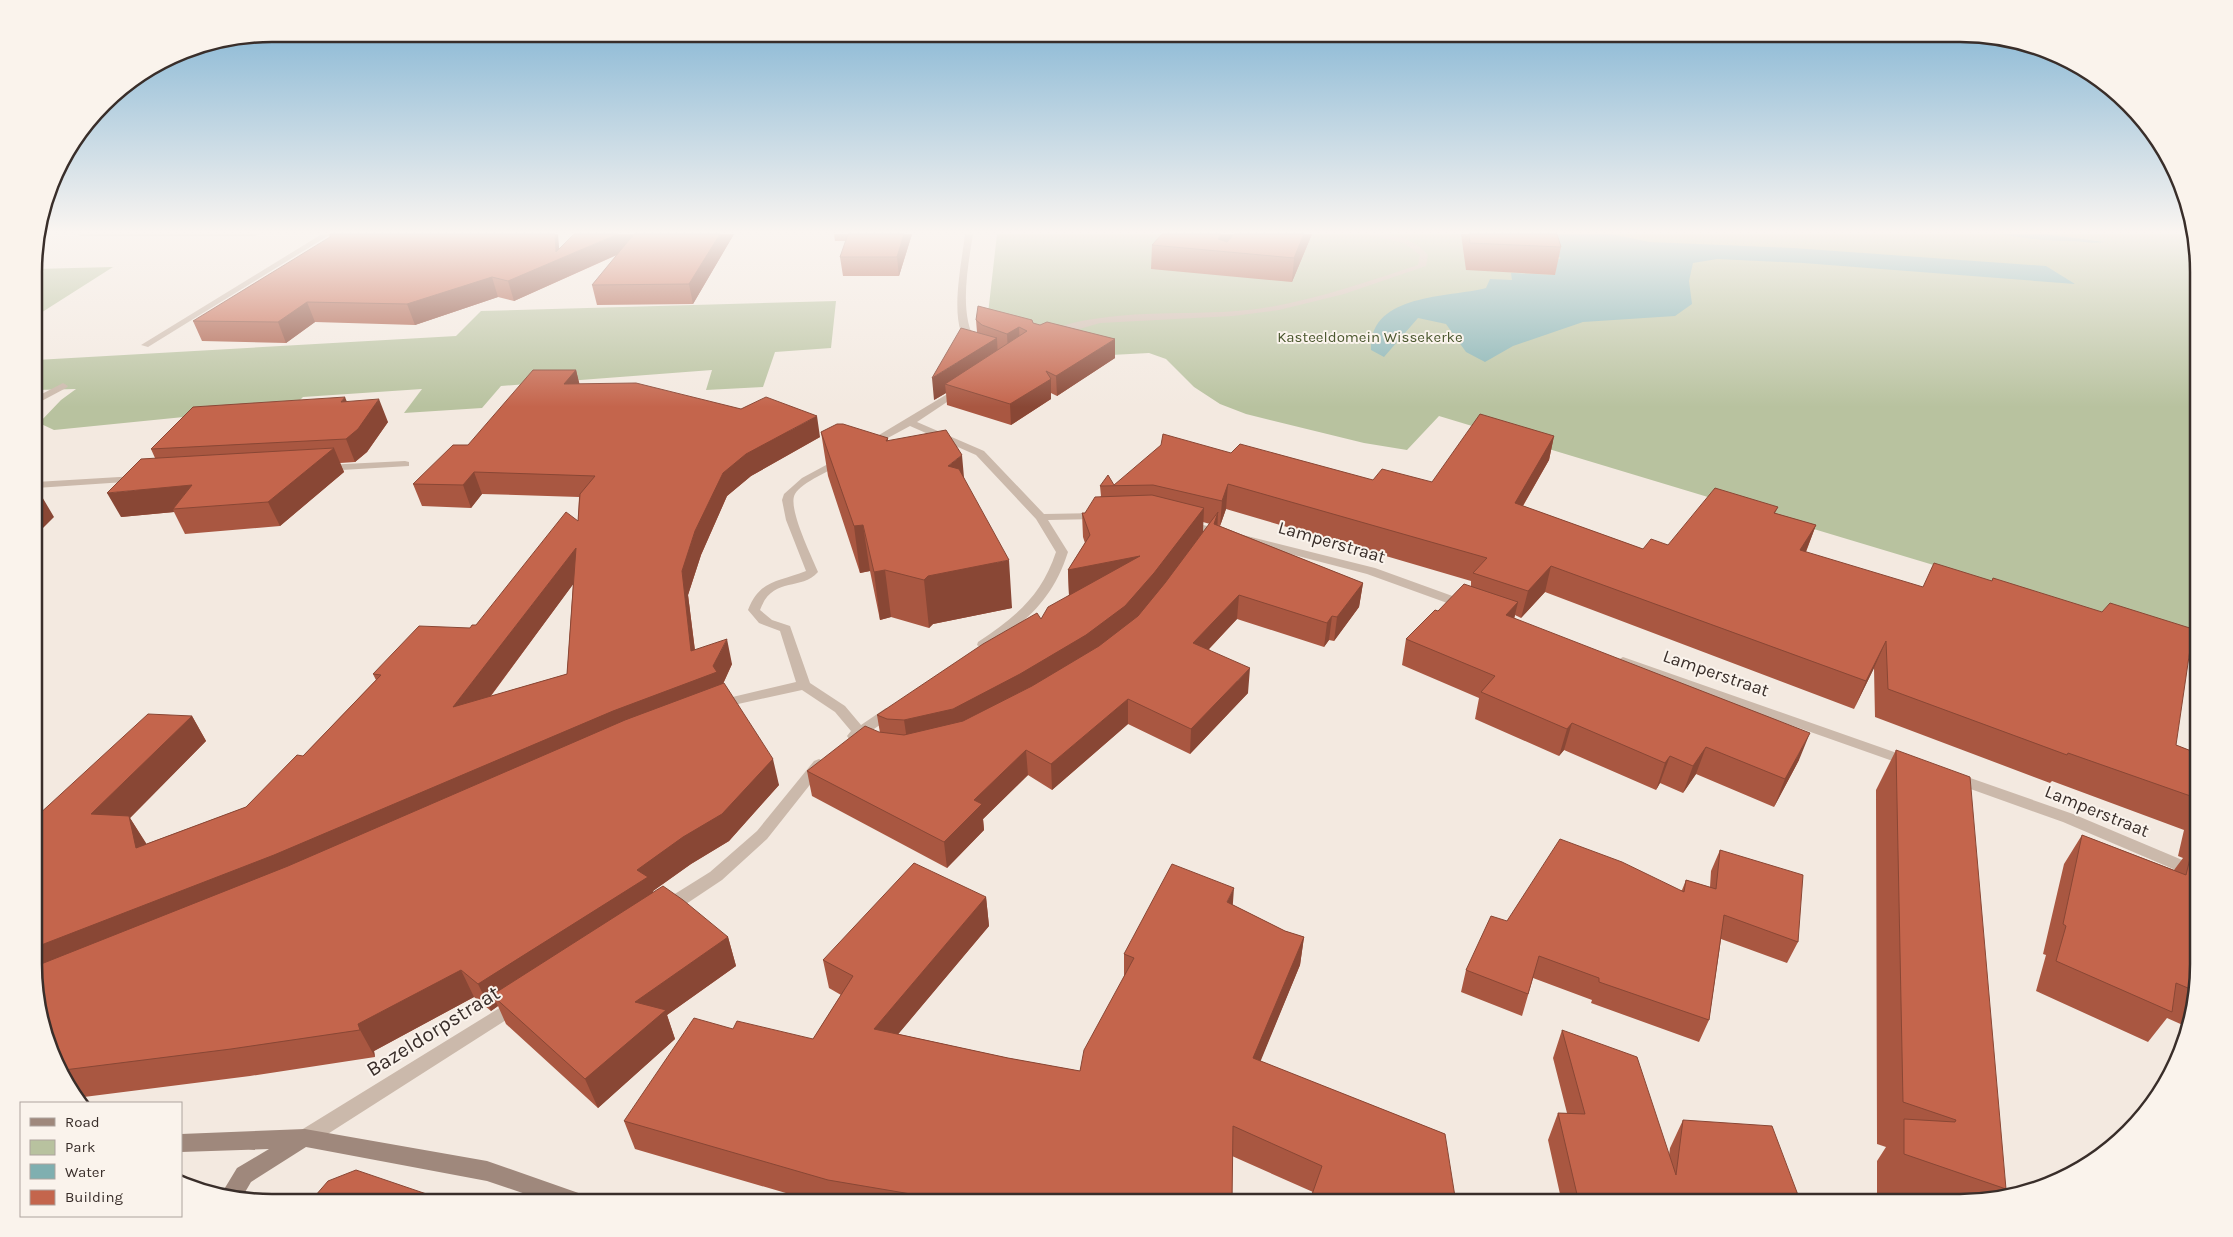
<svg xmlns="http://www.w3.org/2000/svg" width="2233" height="1237" viewBox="0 0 2233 1237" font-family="Karla,sans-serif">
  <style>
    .green { fill: #b8c29f }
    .water { fill: #7fafb0 }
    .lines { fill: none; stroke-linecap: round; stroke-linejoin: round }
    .street { fill: #cbb9ab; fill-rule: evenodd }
    .secondary { fill: #9f887c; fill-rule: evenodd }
    .wall { fill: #a95741; fill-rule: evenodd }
    .shaded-wall { fill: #894735 }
    .building { fill: #c4654c; stroke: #894735; fill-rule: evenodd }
    .labels { text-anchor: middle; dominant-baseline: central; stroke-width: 4; stroke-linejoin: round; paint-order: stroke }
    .far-park-label { font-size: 15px; fill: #4a572e; stroke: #faf3ec }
    .street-label { font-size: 18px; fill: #392e2a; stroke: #faf3ec }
    .near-street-label { font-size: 21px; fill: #392e2a; stroke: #faf3ec }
    .rim { fill: none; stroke: #392e2a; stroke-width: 2.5 }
  </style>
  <rect width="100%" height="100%" fill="#f3e9e0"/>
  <path class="green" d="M 997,234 L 2194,234 L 2199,257 L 2199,645 L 1439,416 L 1407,450 L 1364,443 L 1246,414 L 1220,404 L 1194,387 L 1166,359 L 1149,353 L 1111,355 L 988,314 Z
    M 113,267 L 36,316 L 36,269 Z
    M 836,301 L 831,348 L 775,352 L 763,387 L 706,390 L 712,370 L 501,386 L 482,408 L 404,413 L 422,389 L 303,397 L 294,406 L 54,430 L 39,423 L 61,400 L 76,389 L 36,390 L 36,360 L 456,336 L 481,311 Z"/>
  <path class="water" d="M 1449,234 L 1610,234 L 1650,242 L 1793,248 L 2046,266 L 2075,284 L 1803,263 L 1717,259 L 1693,263 L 1689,281 L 1692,304 L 1675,316 L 1583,322 L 1513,346 L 1485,362 L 1466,352 L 1446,324 L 1418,318 L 1384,357 L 1371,350 C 1369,293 1448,298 1486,288 L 1490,279 L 1512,280 L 1511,273 L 1555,275 L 1557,260 L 1561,258 L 1556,255 L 1482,236 Z
    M 1999,234 L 2044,234 L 2104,242 C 2091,244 2081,241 2069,241 C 2045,241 2022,238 1999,234 Z"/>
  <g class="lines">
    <path class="street" d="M 77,234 L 259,234 L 255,236 L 81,236 Z
      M 322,234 L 331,234 L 148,347 L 141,345 Z
      M 965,234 L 973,234 C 968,266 958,316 977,343 L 973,346 L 970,345 C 967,341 963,337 961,332 C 952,306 962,261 965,234 Z
      M 1367,234 C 1389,234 1412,236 1428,255 L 1426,266 L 1344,294 L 1279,310 L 1233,316 L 1100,323 L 1052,337 L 1048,334 C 1062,322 1098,318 1117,316 C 1164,311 1211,315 1257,309 C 1313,301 1366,282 1418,265 L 1420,255 L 1404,243 Z
      M 63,383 L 68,386 L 66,388 L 36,404 L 36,397 Z
      M 959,387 L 962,388 L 962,392 L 917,422 L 984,451 L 1044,514 L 1098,513 L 1104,516 L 1098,519 L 1048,520 L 1068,552 C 1053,599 1027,621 988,648 L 983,649 L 977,645 L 978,642 C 1016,616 1041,597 1056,552 L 1036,519 L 976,455 L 910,426 L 873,446 L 865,446 L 864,444 Z
      M 841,457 L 846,460 L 845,462 C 832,470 802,482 795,494 C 787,507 812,557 818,572 C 800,592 773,575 760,610 L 772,620 L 790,626 L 810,683 L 845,706 L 861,725 L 886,708 L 896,708 L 898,711 L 896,714 L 868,733 L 872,738 L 870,741 L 865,743 L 858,739 L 849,739 L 847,736 L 851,731 L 835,712 L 802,690 L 720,708 L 713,704 L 720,700 L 796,682 L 780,631 L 759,623 L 748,610 C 760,579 779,582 806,571 L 786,520 L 782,500 L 784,494 L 802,478 Z
      M 405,461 L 409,462 L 409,466 L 325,471 L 320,468 L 325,465 Z
      M 136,476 L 141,479 L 140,481 L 36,488 L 36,482 Z
      M 1187,521 L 1375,568 L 1469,602 L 1471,605 L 1469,608 L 1461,608 L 1367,574 L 1183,526 L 1181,524 Z
      M 1623,657 L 1914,759 L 1916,762 L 1914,765 L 1904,765 L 1618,664 L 1616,661 Z
      M 819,759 L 824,761 L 826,764 L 824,767 L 767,839 L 722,880 L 674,912 L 668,913 L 662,912 L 660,907 L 662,902 L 710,872 L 757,831 L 814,761 Z
      M 1956,773 L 2073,814 L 2199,867 L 2199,880 L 2063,822 L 1951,782 L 1949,778 L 1951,774 Z
      M 514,999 L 520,1001 L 523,1006 L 520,1011 L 312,1144 L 305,1147 L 298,1144 L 295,1138 L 298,1132 Z"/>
    <path class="secondary" d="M 305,1129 L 487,1161 L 587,1196 L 590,1203 L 552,1203 L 487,1181 L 306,1147 L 251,1182 L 241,1199 L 220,1196 L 237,1168 L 269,1149 L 181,1152 L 181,1134 Z"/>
  </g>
  <path class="wall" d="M 734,234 L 693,304 L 597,305 L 592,285 L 617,255 L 514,301 L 498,297 L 415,325 L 315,322 L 286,343 L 202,341 L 193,321 L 559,249 Z
    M 834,234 L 912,234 L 899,276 L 843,276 L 840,257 L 846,241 L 835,241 Z
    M 1312,234 L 1292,282 L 1151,269 L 1152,245 Z
    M 1461,234 L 1557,234 L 1561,247 L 1555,275 L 1466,270 Z
    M 976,320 L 1033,323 L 1115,358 L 1057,396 L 1051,393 L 1051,399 L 1011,425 L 947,405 L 946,393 L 934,400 L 977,332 Z
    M 576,370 L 579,384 L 820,437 L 751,476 L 727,496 L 701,555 L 688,595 L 695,650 L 732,664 L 723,684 L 779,785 L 729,841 L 691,864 L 653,891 L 653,893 L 728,937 L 736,966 L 667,1015 L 675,1039 L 598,1108 L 506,1024 L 498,1006 L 491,1011 L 474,997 L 374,1051 L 375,1057 L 250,1076 L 76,1098 L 74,1097 L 36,995 L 36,817 L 192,716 L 206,741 L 130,818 L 146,844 L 246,807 L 303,756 L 376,680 L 373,674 L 476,625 L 578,521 L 579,497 L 482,494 L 471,508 L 422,506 L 413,484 ZM 573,584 L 567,674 L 491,696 Z
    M 347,401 L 388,422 L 367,452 L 355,462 L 340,463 L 344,472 L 280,526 L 185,534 L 174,512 L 121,517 L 155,458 L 151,449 Z
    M 821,432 L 888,438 L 888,441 L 964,478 L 1012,608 L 933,624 L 929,628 L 891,617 L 880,620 L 870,571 L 860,573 L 828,476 Z
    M 1554,436 L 1549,460 L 1523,506 L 1643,549 L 1668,545 L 1778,507 L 1775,513 L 1816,525 L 1806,552 L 2176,745 L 2199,754 L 2199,979 L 2185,1026 L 2167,1018 L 2148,1042 L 2036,991 L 2046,955 L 2043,954 L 2064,864 L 2082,835 L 2174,870 L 2183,858 L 2178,856 L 2184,830 L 2052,781 L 2050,783 L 1875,717 L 1874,668 L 1854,709 L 1545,592 L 1521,618 L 1515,615 L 1514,618 L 1799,760 L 1774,807 L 1696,774 L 1683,793 L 1660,783 L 1656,790 L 1564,750 L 1559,756 L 1475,719 L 1479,698 L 1402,665 L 1406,639 L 1438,611 L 1471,586 L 1471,581 L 1226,509 L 1220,526 L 1363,583 L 1359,607 L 1334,641 L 1329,640 L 1324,647 L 1237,619 L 1209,649 L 1248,693 L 1190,754 L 1128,724 L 1052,790 L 1028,775 L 983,819 L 984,830 L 947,868 L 812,796 L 807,771 L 880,733 L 877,715 L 1041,619 L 1069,595 L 1068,570 L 1085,543 L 1083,537 L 1082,513 L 1085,513 L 1101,496 L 1100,486 L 1114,485 L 1231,453 L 1373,480 L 1432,482 ZM 1203,522 L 1210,524 L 1203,532 Z
    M 1896,750 L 2006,1189 L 2002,1195 L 1975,1203 L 1897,1203 L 1877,1196 L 1877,1161 L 1886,1147 L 1877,1144 L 1876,790 Z
    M 1720,850 L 1798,942 L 1787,963 L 1721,939 L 1709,1020 L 1699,1042 L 1591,1003 L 1592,1000 L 1533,978 L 1522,1016 L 1461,992 L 1466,970 L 1507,921 L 1682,890 L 1686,880 L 1710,887 L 1711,871 Z
    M 986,897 L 989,926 L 898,1034 L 1008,1058 L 1080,1071 L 1124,977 L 1124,954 L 1233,905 L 1285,931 L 1304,937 L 1300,965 L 1260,1061 L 1445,1134 L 1313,1192 L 1232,1156 L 1232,1203 L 820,1203 L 635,1149 L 624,1121 L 733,1029 L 813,1039 L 841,995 L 829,988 L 823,960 Z
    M 1562,1030 L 1669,1155 L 1670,1148 L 1683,1120 L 1801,1203 L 1562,1203 L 1548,1140 L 1558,1113 L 1567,1113 L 1553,1058 Z"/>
  <path class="shaded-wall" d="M 555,234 L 558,234 L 560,259 L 618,234 L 646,234 L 647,241 L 514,301 L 508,281 L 556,252 Z
    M 720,234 L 734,234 L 693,304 L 689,284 Z
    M 904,234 L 912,234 L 899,276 L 897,257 Z
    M 1221,234 L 1270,234 L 1217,251 L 1218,239 Z
    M 1304,234 L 1312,234 L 1292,282 L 1294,258 Z
    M 492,277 L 498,297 L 415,325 L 407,304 Z
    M 307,302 L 315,322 L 286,343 L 278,322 Z
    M 1019,327 L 1020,346 L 1008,353 L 1007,334 Z
    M 997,338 L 998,359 L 945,384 L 946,393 L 934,400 L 932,378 Z
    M 1115,339 L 1115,358 L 1057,396 L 1056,376 Z
    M 576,370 L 581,390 L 564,384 Z
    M 1051,379 L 1051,399 L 1011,425 L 1010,404 Z
    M 345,397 L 354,419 L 341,402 Z
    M 379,399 L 388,422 L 367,452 L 355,462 L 346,439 Z
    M 817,416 L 820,437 L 751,476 L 727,496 L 701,555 L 688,595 L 698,676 L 691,651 L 682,571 L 695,531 L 723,473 L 746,454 Z
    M 1554,436 L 1549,460 L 1510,528 L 1515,503 Z
    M 334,448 L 344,472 L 280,526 L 268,502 Z
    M 962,455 L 966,500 L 948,466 Z
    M 474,472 L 482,494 L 471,508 L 463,485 Z
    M 1228,484 L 1226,509 L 1220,526 L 1222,501 Z
    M 192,485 L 173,509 L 174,512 L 121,517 L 107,493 Z
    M 41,495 L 54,517 L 36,535 L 36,500 Z
    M 1204,508 L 1203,532 L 1154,599 L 1125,632 L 1021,701 L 908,747 L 904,720 L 953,709 Z
    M 1218,512 L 1217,535 L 1214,524 Z
    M 863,525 L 870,571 L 860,573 L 854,526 Z
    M 1816,525 L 1806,551 L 1790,576 L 1800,550 Z
    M 576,548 L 583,571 L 463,733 L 453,707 Z
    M 1140,556 L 1069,596 L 1068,570 Z
    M 1009,560 L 1012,608 L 933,624 L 929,628 L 924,580 L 928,576 Z
    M 1551,566 L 1545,592 L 1521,618 L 1528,591 Z
    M 885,570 L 891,617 L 880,620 L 874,572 Z
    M 1363,583 L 1359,607 L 1334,641 L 1337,617 Z
    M 1239,595 L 1237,619 L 1192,667 L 1193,643 Z
    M 1518,602 L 1512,628 L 1506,615 Z
    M 1332,616 L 1329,640 L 1324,647 L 1327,623 Z
    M 727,639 L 732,664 L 721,688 L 36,982 L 36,947 L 713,666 Z
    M 1886,641 L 1874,668 L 1854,709 L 1866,681 Z
    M 1250,668 L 1248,693 L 1190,754 L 1191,729 Z
    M 1128,699 L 1128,724 L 1052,790 L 1051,764 Z
    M 192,716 L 206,741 L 130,818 L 146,843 L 153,874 L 91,814 Z
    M 1572,723 L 1564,750 L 1559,756 L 1567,729 Z
    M 1810,733 L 1799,760 L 1774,807 L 1785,779 Z
    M 1706,747 L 1696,774 L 1683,793 L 1693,766 Z
    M 1026,750 L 1028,775 L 983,819 L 984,830 L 947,868 L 944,842 L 974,800 Z
    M 1670,756 L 1660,783 L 1656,790 L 1665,763 Z
    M 773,759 L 779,785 L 729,841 L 691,864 L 653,891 L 657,904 L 492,995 L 498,1006 L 491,1011 L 478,984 L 637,870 Z
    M 1234,888 L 1232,916 L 1227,902 Z
    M 986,897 L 989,926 L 879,1057 L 874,1029 Z
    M 728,937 L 736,966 L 667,1015 L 675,1039 L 598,1108 L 585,1079 L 635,1002 Z
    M 1304,937 L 1300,965 L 1250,1087 L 1253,1058 Z
    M 461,970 L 474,997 L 374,1051 L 375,1057 L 360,1030 L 358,1024 Z"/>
  <path class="building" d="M 330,234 L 555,234 L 556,252 L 574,234 L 618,234 L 508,281 L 492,277 L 407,304 L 307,302 L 278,322 L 193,321 L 330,237 Z
    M 634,234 L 720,234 L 689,284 L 592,285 Z
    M 848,234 L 904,234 L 897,257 L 840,257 Z
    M 1162,234 L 1221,234 L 1218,239 L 1227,242 L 1234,234 L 1304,234 L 1294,258 L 1152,245 Z
    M 1469,234 L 1557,234 L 1561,247 L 1470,243 Z
    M 978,306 L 1032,320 L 1033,323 L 1040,325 L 1047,322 L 1115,339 L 1056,376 L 1046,371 L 1051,379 L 1010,404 L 945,384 L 1027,331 L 1019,327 L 1007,334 L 982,325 L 976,320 Z
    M 961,328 L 997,338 L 932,378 Z
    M 533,370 L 576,370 L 564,384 L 636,383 L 741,409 L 766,397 L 817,416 L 746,454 L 723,473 L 695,531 L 682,571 L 691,651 L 727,639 L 713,666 L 717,672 L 613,711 L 274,855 L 36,947 L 36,817 L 148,714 L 192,716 L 91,814 L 129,816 L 136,848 L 246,807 L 297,755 L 303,756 L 381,675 L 373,674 L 419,626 L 470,628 L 472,625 L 476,625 L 566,512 L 578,521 L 580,494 L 595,476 L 474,472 L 463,485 L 413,484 L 453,445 L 468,445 ZM 576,548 L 567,674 L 453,707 Z
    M 345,397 L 341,402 L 379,399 L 358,429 L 346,439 L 151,449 L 193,407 Z
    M 1480,414 L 1554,436 L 1515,503 L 1643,549 L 1651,539 L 1668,545 L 1715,488 L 1778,507 L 1774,513 L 1816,525 L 1800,550 L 1923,587 L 1934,563 L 1992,581 L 1993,578 L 2102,612 L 2110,603 L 2193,629 L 2176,745 L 2199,754 L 2199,799 L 2068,753 L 2067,755 L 1888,689 L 1886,641 L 1866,681 L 1551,566 L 1528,591 L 1473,573 L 1487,558 L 1228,484 L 1222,501 L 1153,485 L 1100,486 L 1108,475 L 1114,485 L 1161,445 L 1163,434 L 1231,453 L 1240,444 L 1373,480 L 1382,469 L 1432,482 Z
    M 837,424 L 843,424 L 888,438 L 886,441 L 946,430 L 962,455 L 948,466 L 959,469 L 1009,560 L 928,576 L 924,580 L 885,570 L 874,572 L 863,525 L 854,526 L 821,432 Z
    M 334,448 L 268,502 L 173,509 L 192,485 L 107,493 L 141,459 Z
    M 36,494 L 41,495 L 36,500 Z
    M 1152,495 L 1204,508 L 1154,573 L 1125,606 L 1086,635 L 1020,674 L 953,709 L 904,720 L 887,719 L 877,715 L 983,644 L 1037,613 L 1041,619 L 1048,607 L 1140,556 L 1068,570 L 1090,535 L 1082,513 L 1085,513 L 1095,497 Z
    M 1218,512 L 1214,524 L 1363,583 L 1337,617 L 1332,616 L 1327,623 L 1239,595 L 1193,643 L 1250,668 L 1191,729 L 1128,699 L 1051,764 L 1026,750 L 974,800 L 982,804 L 944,842 L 807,771 L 865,726 L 879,732 L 904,735 L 963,721 L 1032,686 L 1099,646 L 1138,616 L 1165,583 Z
    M 1464,584 L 1518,602 L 1506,615 L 1810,733 L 1785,779 L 1706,747 L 1693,766 L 1670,756 L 1665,763 L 1572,723 L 1567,729 L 1481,692 L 1495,676 L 1406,639 L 1435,610 L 1438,611 Z
    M 724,683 L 773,759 L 722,814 L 683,837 L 637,870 L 648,877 L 478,984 L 461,970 L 358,1024 L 360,1030 L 231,1049 L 64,1070 L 36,995 L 36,966 L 288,866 L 625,720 Z
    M 1896,750 L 1970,777 L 2006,1189 L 1904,1154 L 1904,1119 L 1955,1122 L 1956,1120 L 1903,1102 Z
    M 2082,835 L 2186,875 L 2194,842 L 2199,844 L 2199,979 L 2195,991 L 2176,983 L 2172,1012 L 2056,961 L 2066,926 L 2063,924 Z
    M 1560,839 L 1622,862 L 1684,892 L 1686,880 L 1716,889 L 1720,850 L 1803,875 L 1798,942 L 1724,915 L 1709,1020 L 1599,982 L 1599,978 L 1539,956 L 1528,994 L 1466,970 L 1491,916 L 1507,921 Z
    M 914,863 L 986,897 L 874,1029 L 1008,1058 L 1080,1071 L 1084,1050 L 1134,958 L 1124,954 L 1172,864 L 1234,888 L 1227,902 L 1285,931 L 1304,937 L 1253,1058 L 1445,1134 L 1456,1203 L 1309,1203 L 1322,1166 L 1233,1126 L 1232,1203 L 964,1203 L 828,1180 L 624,1121 L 694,1018 L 733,1029 L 737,1021 L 813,1039 L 853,976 L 823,960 Z
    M 663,886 L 683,900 L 728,937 L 635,1002 L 666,1010 L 585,1079 L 492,995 Z
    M 1562,1030 L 1637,1057 L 1676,1175 L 1683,1120 L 1772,1126 L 1801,1203 L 1579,1203 L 1558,1113 L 1585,1114 Z
    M 356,1170 L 453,1203 L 309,1203 L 328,1181 Z"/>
  <linearGradient id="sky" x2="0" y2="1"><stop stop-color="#7eb2d2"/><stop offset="0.57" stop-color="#faf5f1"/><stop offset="1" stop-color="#faf5f1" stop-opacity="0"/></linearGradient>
  <rect width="2233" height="407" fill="url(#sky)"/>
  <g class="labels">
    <g class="far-park-label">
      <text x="1370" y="337">Kasteeldomein Wissekerke</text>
    </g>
    <g class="street-label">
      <text transform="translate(1332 542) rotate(16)">Lamperstraat</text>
      <text transform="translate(1716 673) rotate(19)">Lamperstraat</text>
      <text transform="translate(2097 811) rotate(22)">Lamperstraat</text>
    </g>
    <g class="near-street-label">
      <text transform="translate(433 1031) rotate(-32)">Bazeldorpstraat</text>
    </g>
  </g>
  <path d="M0 0H2233V1237H0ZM272 42H1960A230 230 0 0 1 2190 272V964A230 230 0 0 1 1960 1194H272A230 230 0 0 1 42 964V272A230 230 0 0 1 272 42Z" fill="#faf3ec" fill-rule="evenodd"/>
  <path class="rim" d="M272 42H1960A230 230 0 0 1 2190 272V964A230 230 0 0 1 1960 1194H272A230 230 0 0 1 42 964V272A230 230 0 0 1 272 42Z"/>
  <rect x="20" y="1102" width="162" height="115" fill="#faf3ec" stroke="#ada49e"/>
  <rect x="30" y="1118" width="25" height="8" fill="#9f887c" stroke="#ada49e"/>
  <text x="65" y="1127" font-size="15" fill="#392e2a">Road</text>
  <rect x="30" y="1140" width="25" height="15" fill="#b8c29f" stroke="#ada49e"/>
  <text x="65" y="1152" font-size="15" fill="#392e2a">Park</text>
  <rect x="30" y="1164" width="25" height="15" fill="#7fafb0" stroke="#ada49e"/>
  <text x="65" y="1177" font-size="15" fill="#392e2a">Water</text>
  <rect x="30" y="1190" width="25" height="15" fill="#c4654c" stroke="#ada49e"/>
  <text x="65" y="1202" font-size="15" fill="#392e2a">Building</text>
</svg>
